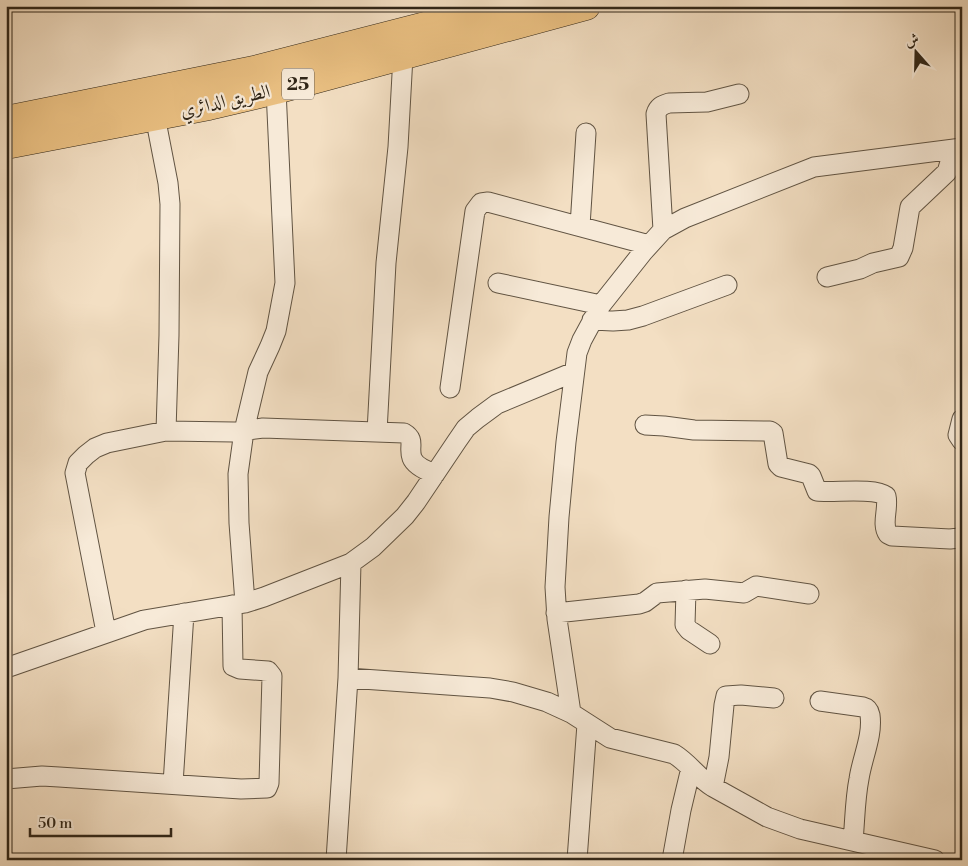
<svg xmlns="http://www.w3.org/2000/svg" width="968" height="866" viewBox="0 0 968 866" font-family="'Libre Bodoni',Amiri,serif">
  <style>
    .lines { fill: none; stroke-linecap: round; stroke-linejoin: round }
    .minor-casing { stroke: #615443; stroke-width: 21 }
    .trunk-casing { stroke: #302618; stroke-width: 29 }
    .minor { stroke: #f7ead8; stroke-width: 19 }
    .trunk { stroke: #eac082; stroke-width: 28 }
    .labels { text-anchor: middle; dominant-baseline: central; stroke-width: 4.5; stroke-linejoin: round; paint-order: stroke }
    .shield { fill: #f7ead8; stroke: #6c6152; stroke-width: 1 }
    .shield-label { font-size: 18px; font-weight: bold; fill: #302618 }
    .street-label { font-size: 19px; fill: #302618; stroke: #f7ead8 }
  </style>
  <rect width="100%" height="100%" fill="#f3dfc3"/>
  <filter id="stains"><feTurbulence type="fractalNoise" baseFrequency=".004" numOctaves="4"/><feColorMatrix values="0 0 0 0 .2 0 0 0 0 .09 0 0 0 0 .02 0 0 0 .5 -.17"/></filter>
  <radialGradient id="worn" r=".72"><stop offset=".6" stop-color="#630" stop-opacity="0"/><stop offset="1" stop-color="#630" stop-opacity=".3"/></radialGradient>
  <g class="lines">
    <defs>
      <path id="minor" d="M 155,116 L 168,183 L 170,204 L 169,335 L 166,431
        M 580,226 L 586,133
        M 663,230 L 656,114 C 658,107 662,105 669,103 L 707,102 L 739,94
        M 827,277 L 860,269 L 873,263 L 899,257 L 903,248 L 910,207 L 947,172 L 954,149
        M 498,283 L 601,305
        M 592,320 L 613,321 L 628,320 L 643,316 L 727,285
        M 450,388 L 475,211 L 481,203 L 488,202 L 649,245
        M 962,419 L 958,435 L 962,441
        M 645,425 L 664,426 L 694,430 L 770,431 L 773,433 L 778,464 L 781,467 L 809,474 L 811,476 L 817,491 C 834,493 874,487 886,496 C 889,508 881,524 888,534 L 892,536 L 950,539 L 959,538 L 962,536
        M 377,432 L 386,263 L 398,147 L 403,56
        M 686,590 L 685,625 L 689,630 L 710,644
        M 245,603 L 239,523 L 238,474 L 244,431 L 258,372 L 270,346 L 276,331 L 285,283 L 276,90
        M 556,613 L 639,604 L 645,602 L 657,593 L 705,589 L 744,593 L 756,586 L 809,594
        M 106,632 L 75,473 L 78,463 L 86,455 L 95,448 L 107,443 L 166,431 L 234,432 L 263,428 L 404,433 C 416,440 408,447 412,458 C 415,466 427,471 435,474
        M 6,668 L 144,620 L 245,603 L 264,597 L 351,563 L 373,547 L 405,516 L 416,502 L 457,441 L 466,428 L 478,418 L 497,404 L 574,372
        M 348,678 L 490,688 L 513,692 L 547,702 L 571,713 L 610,738 L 674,754 C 689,763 698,778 713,787 L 767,817 L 800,829 L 935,860
        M 820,701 L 863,707 C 867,708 869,710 870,715 C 873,736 862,758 859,779 C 855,799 855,820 853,841
        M 571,713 L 557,619 L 555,587 L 559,517 L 566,442 L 577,353 L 582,340 L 601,305 L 643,252 L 663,230 L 685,218 L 814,167 L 962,148
        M 6,779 L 42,776 L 59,777 L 241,789 L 267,788 L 269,783 L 272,676 L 268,671 L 240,669 L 233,666 L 232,605
        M 173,784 L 184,613
        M 713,787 L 719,757 L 724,705 L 726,696 L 741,695 L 774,698
        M 336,860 L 348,678 L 351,563
        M 577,860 L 587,724
        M 672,860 L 681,810 L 691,768"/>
      <path id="trunk" d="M 6,120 L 254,70 L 503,6
        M 6,145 L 209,106 L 276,90 L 586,6"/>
    </defs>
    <use href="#minor" class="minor-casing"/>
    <use href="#trunk" class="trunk-casing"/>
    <use href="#minor" class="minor"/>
    <use href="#trunk" class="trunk"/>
  </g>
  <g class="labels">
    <rect class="shield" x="282" y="68.5" width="32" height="31" rx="4"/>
    <g class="shield-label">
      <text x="298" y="84">25</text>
    </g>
    <g class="street-label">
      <text transform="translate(225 101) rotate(-13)">الطريق الدائري</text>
    </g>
  </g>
  <rect width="968" height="866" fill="none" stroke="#f3dfc3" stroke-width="25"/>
  <rect x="8" y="8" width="953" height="851" fill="none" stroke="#302618" stroke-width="2.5"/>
  <rect x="12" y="12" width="943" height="841" fill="none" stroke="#302618"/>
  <g transform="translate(916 52) rotate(340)" stroke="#f7ead8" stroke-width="4" paint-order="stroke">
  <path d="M0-4L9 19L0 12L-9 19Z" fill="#302618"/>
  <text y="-8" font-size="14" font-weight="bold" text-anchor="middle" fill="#302618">ش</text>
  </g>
  <path d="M30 828v8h141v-8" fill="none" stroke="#302618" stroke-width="2.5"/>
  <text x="38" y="828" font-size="15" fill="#302618" stroke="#f7ead8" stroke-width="4" paint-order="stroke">50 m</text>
  <rect width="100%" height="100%" filter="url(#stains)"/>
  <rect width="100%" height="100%" fill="url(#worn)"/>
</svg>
